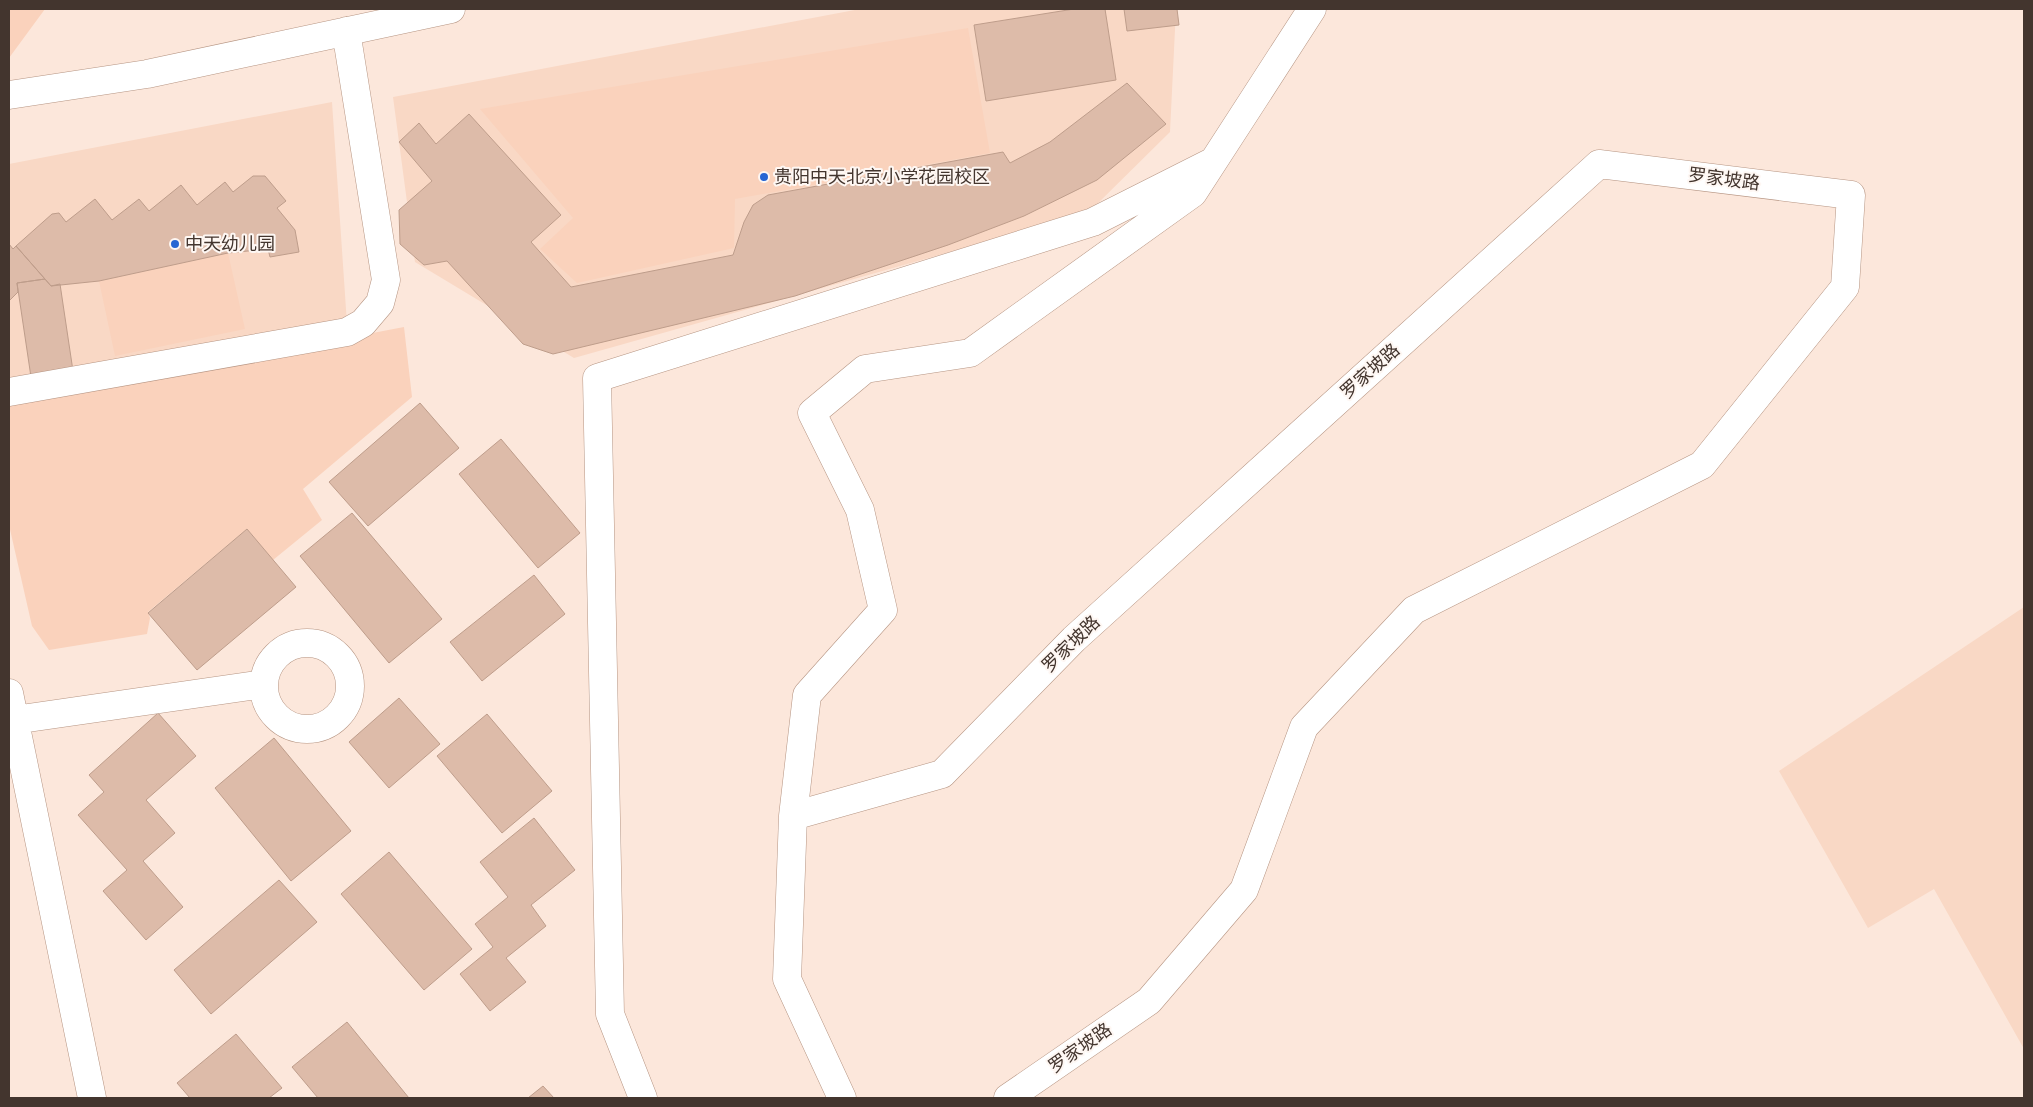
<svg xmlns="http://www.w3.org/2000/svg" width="2033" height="1107" viewBox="0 0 2033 1107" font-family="'Libre Baskerville','Noto Sans SC',serif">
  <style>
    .built { fill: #f9d8c5 }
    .green { fill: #fad2bc }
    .building { fill: #ddbba9; stroke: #be9d8b }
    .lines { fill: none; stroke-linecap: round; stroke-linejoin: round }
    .minor-casing { stroke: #b69583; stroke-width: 29 }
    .minor { stroke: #fff; stroke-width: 28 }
    .poi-dot { fill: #2766d3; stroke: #fef7f3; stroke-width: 2 }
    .labels { text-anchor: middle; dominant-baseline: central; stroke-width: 4; stroke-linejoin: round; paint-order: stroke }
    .poi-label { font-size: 18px; fill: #43352e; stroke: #fef7f3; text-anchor: start }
    .street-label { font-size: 18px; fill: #43352e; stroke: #fef7f3 }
  </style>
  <rect width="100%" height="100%" fill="#fce7db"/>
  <path class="built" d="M 860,9 L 1176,9 L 1170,132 L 1088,213 L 574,358 L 415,262 L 393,97 Z
    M 332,102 L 347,324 L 9,384 L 9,164 Z
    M 2024,607 L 2024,1049 L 1934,889 L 1868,928 L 1779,771 Z"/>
  <path class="green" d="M 9,9 L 45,9 L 9,58 Z
    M 968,28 L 990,153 L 735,199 L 734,248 L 577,283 L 540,249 L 573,218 L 480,109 Z
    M 228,253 L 245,329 L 115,356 L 99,281 Z
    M 404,327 L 412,397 L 303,489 L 322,520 L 273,560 L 247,529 L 148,612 L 150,618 L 147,634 L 49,650 L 32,626 L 9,525 L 9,403 Z"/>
  <path class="building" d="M 1074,9 L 1105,9 L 1116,80 L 986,101 L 974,25 Z
    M 1124,9 L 1177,9 L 1179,25 L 1127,31 Z
    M 1127,83 L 1166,124 L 1097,180 L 1024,216 L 948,245 L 795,296 L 553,354 L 523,344 L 447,261 L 424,265 L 400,244 L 399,210 L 432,181 L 399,142 L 419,123 L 436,144 L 469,114 L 561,215 L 531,242 L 571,287 L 733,255 L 744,222 L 753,205 L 768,195 L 1003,152 L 1010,163 L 1050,142 Z
    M 253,176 L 265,176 L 286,201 L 277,208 L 295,230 L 299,252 L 270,257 L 268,249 L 228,253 L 99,281 L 51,286 L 16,246 L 52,214 L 59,213 L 66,222 L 95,199 L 112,220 L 139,199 L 149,211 L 181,185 L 197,205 L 225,182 L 233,192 Z
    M 9,244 L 13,249 L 16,246 L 45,279 L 17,283 L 18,292 L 9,301 Z
    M 45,279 L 51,286 L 60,284 L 73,371 L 31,377 L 17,283 Z
    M 420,403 L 459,448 L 368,526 L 329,482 Z
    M 501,439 L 580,533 L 538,568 L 459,474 Z
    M 352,513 L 442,619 L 389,663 L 300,556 Z
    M 247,529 L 296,587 L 197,670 L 148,613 Z
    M 534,575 L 565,614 L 482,681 L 450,642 Z
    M 399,698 L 440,744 L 389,788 L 349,742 Z
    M 158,713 L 196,756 L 146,800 L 175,833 L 143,861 L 183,907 L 146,940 L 103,891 L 127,870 L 78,815 L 104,792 L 89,775 Z
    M 487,714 L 552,791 L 502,833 L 437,756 Z
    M 274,738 L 351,831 L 291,881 L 215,788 Z
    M 534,818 L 575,870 L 531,905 L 546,926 L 506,958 L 526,982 L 490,1011 L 460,974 L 493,947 L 475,924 L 508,897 L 480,862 Z
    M 389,852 L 472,949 L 424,990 L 341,894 Z
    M 279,880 L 317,922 L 211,1014 L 174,970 Z
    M 347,1022 L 409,1098 L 318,1098 L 292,1067 Z
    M 236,1034 L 282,1088 L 269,1098 L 190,1098 L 177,1083 Z
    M 543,1086 L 554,1098 L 528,1098 Z"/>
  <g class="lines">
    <defs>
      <path id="minor" d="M 9,95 L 147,74 L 451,9
        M 9,392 L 347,332 L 363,323 L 380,303 L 386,280 L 346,31
        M264 686a43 43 0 1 1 86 0a43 43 0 1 1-86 0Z
        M 9,693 L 92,1098
        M 14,720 L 264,684
        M 793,816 L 787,979 L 842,1098
        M 643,1098 L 610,1014 L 597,378 L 1093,222 L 1212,162
        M 1008,1098 L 1149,1001 L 1244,890 L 1304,727 L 1414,610 L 1702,465 L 1845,287 L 1851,195 L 1599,164 L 1074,639 L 942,774 L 793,816 L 807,695 L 883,610 L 860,510 L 812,413 L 865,369 L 970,353 L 1193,193 L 1312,9"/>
    </defs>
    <use href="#minor" class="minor-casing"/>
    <use href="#minor" class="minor"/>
  </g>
  <g class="poi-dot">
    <circle cx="764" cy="177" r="5"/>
    <circle cx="175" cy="244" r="5"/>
  </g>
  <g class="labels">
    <g class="poi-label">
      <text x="774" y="177">贵阳中天北京小学花园校区</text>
      <text x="185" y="244">中天幼儿园</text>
    </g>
    <g class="street-label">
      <text transform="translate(1724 179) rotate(7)">罗家坡路</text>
      <text transform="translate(1370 371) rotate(-42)">罗家坡路</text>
      <text transform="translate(1071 644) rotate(-44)">罗家坡路</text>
      <text transform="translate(1080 1048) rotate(-35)">罗家坡路</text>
    </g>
  </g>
  <rect width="2033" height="1107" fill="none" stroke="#43352e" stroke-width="20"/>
</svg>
